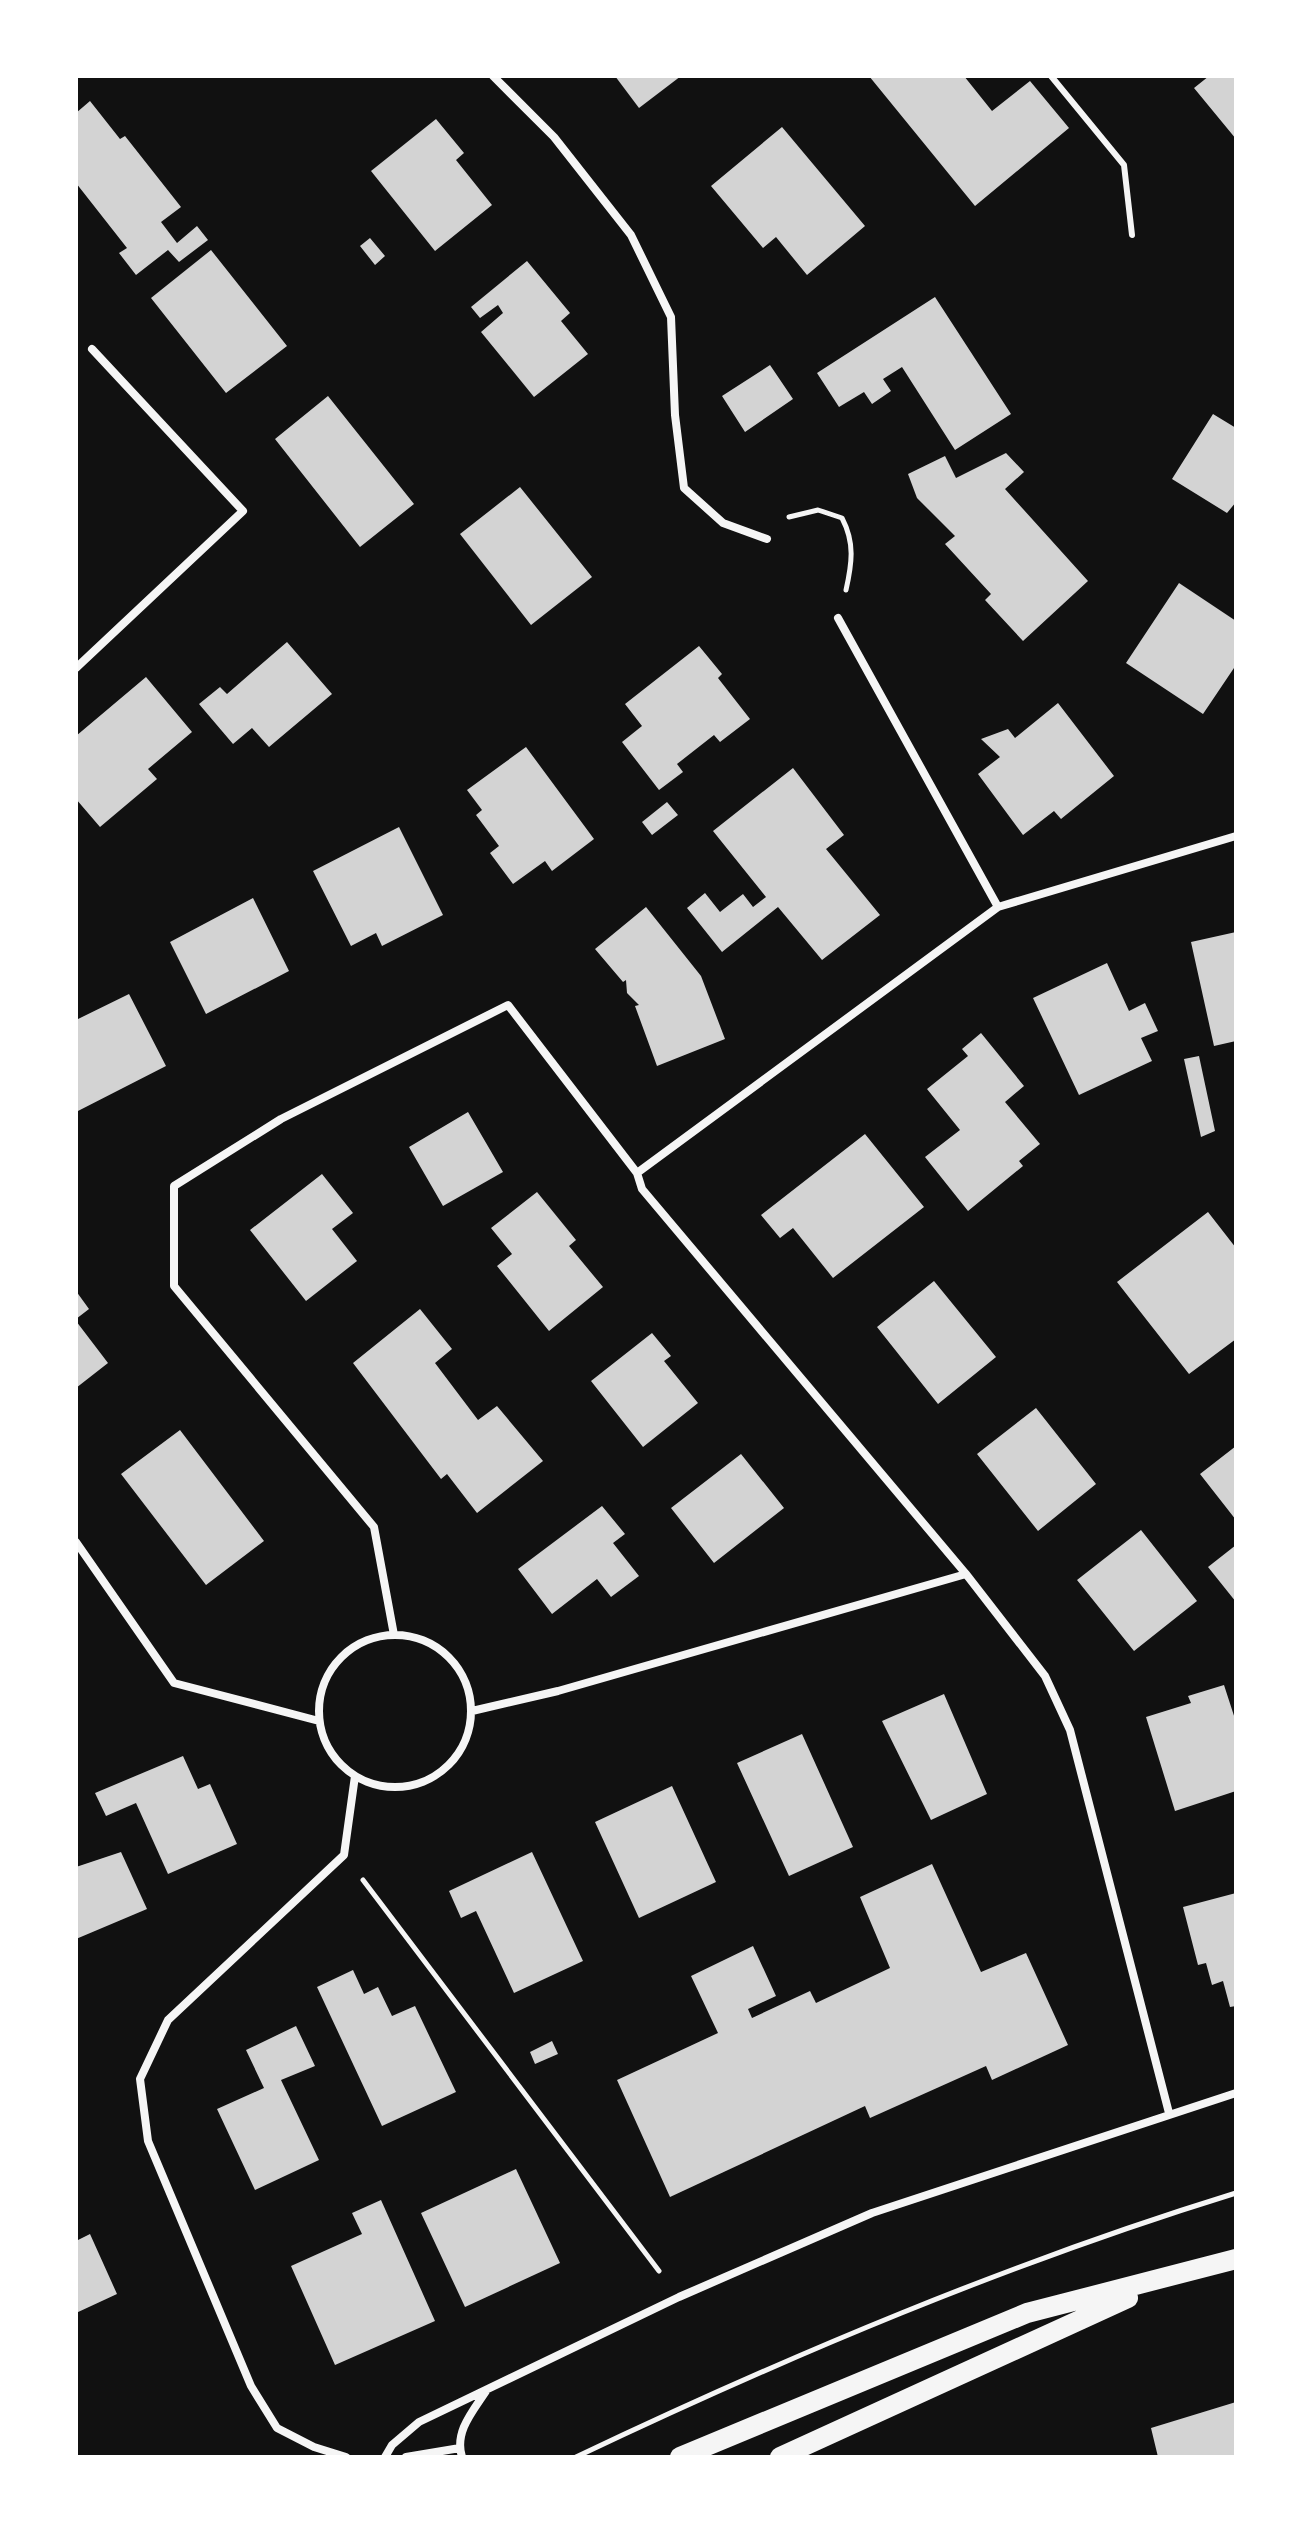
<svg xmlns="http://www.w3.org/2000/svg" width="1312" height="2533" viewBox="0 0 1312 2533" font-family="Arial,sans-serif">
  <style>
    .building { fill: #d3d3d3 }
    .lines { fill: none; stroke-linecap: round; stroke-linejoin: round }
    .path { stroke: #f5f5f5; stroke-width: 5 }
    .service { stroke: #f5f5f5; stroke-width: 6 }
    .minor { stroke: #f5f5f5; stroke-width: 8 }
    .primary { stroke: #f5f5f5; stroke-width: 20 }
  </style>
  <rect width="100%" height="100%" fill="#111"/>
  <path class="building" d="M 615,76 L 681,76 L 639,108 Z
    M 869,76 L 964,76 L 992,111 L 1030,81 L 1069,128 L 975,206 Z
    M 1209,76 L 1236,76 L 1236,139 L 1194,88 Z
    M 90,101 L 120,139 L 125,136 L 181,207 L 161,222 L 177,243 L 197,226 L 208,240 L 179,262 L 168,250 L 136,275 L 119,253 L 127,248 L 76,183 L 76,113 Z
    M 436,119 L 464,153 L 456,160 L 492,205 L 435,251 L 371,171 Z
    M 782,127 L 865,226 L 807,275 L 776,237 L 763,248 L 711,186 Z
    M 370,238 L 385,256 L 375,265 L 360,246 Z
    M 211,250 L 287,346 L 226,393 L 151,298 Z
    M 527,261 L 570,313 L 561,321 L 588,354 L 534,397 L 481,332 L 503,313 L 498,305 L 480,318 L 471,307 Z
    M 935,297 L 1011,414 L 955,450 L 902,367 L 883,379 L 891,391 L 872,404 L 864,392 L 839,407 L 817,373 Z
    M 770,365 L 793,399 L 745,432 L 722,396 Z
    M 328,396 L 414,504 L 360,547 L 275,439 Z
    M 1213,414 L 1236,428 L 1236,502 L 1227,513 L 1172,479 Z
    M 1006,453 L 1024,472 L 1005,489 L 1088,581 L 1023,641 L 985,600 L 991,594 L 945,544 L 955,536 L 917,498 L 908,474 L 945,456 L 956,478 Z
    M 520,487 L 592,577 L 531,625 L 460,534 Z
    M 1179,583 L 1236,621 L 1236,665 L 1203,714 L 1126,663 Z
    M 287,642 L 332,694 L 269,747 L 252,728 L 233,744 L 199,704 L 220,687 L 227,694 Z
    M 699,646 L 722,674 L 718,678 L 750,719 L 720,742 L 714,735 L 677,764 L 683,772 L 659,790 L 622,742 L 642,726 L 625,704 Z
    M 146,677 L 192,732 L 148,769 L 157,779 L 100,827 L 76,799 L 76,736 Z
    M 1058,703 L 1114,776 L 1061,819 L 1054,811 L 1023,835 L 978,774 L 1000,757 L 981,739 L 1008,729 L 1015,738 Z
    M 526,747 L 594,839 L 552,871 L 545,861 L 513,884 L 490,853 L 499,846 L 476,815 L 482,810 L 467,790 Z
    M 793,768 L 844,835 L 826,849 L 880,915 L 822,960 L 778,907 L 722,952 L 687,908 L 705,893 L 720,912 L 743,894 L 753,907 L 766,897 L 713,831 Z
    M 667,802 L 678,815 L 652,835 L 642,822 Z
    M 399,827 L 443,915 L 382,946 L 376,933 L 351,946 L 313,871 Z
    M 253,898 L 289,971 L 206,1014 L 170,942 Z
    M 646,907 L 701,976 L 725,1039 L 657,1066 L 635,1006 L 639,1005 L 627,993 L 626,980 L 623,982 L 595,949 Z
    M 1236,932 L 1236,1041 L 1214,1046 L 1191,942 Z
    M 1107,963 L 1129,1011 L 1145,1003 L 1158,1031 L 1141,1038 L 1152,1061 L 1079,1095 L 1033,998 Z
    M 129,994 L 166,1066 L 76,1112 L 76,1020 Z
    M 981,1033 L 1024,1086 L 1005,1102 L 1040,1144 L 1019,1161 L 1023,1166 L 968,1211 L 925,1157 L 960,1130 L 927,1089 L 968,1056 L 962,1049 Z
    M 1199,1056 L 1215,1131 L 1201,1137 L 1184,1059 Z
    M 468,1112 L 503,1172 L 443,1206 L 409,1147 Z
    M 865,1134 L 924,1207 L 833,1278 L 793,1228 L 780,1238 L 761,1215 Z
    M 322,1174 L 353,1213 L 332,1229 L 357,1261 L 306,1301 L 250,1230 Z
    M 537,1192 L 576,1240 L 569,1246 L 603,1287 L 549,1331 L 497,1266 L 512,1254 L 491,1228 Z
    M 1208,1212 L 1236,1248 L 1236,1339 L 1189,1374 L 1117,1282 Z
    M 934,1281 L 996,1357 L 938,1404 L 877,1327 Z
    M 76,1291 L 89,1309 L 76,1319 Z
    M 420,1309 L 452,1349 L 435,1363 L 478,1420 L 497,1406 L 543,1461 L 477,1513 L 447,1474 L 441,1479 L 353,1363 Z
    M 76,1321 L 108,1363 L 76,1388 Z
    M 652,1333 L 671,1356 L 664,1361 L 698,1403 L 643,1447 L 591,1381 Z
    M 1036,1408 L 1096,1484 L 1038,1531 L 977,1454 Z
    M 180,1430 L 264,1541 L 206,1585 L 121,1474 Z
    M 1236,1446 L 1236,1520 L 1200,1474 Z
    M 741,1454 L 784,1508 L 714,1563 L 671,1508 Z
    M 602,1506 L 625,1534 L 613,1543 L 639,1576 L 611,1597 L 597,1579 L 552,1614 L 518,1569 Z
    M 1141,1530 L 1197,1601 L 1134,1651 L 1077,1580 Z
    M 1236,1545 L 1236,1602 L 1208,1567 Z
    M 1224,1685 L 1236,1722 L 1236,1791 L 1175,1811 L 1146,1717 L 1191,1703 L 1188,1696 Z
    M 944,1694 L 987,1794 L 931,1820 L 882,1721 Z
    M 802,1734 L 853,1847 L 789,1876 L 737,1763 Z
    M 183,1756 L 198,1789 L 210,1784 L 237,1844 L 168,1874 L 136,1803 L 106,1816 L 95,1793 Z
    M 672,1786 L 716,1882 L 639,1918 L 595,1822 Z
    M 121,1852 L 147,1909 L 76,1939 L 76,1867 Z
    M 532,1852 L 583,1961 L 514,1993 L 476,1911 L 461,1918 L 449,1891 Z
    M 932,1864 L 981,1972 L 1026,1953 L 1068,2045 L 992,2080 L 986,2066 L 870,2118 L 865,2106 L 670,2197 L 617,2080 L 718,2033 L 691,1976 L 753,1946 L 776,1996 L 748,2009 L 752,2018 L 810,1991 L 816,2003 L 890,1968 L 860,1897 Z
    M 1236,1893 L 1236,2006 L 1230,2007 L 1223,1981 L 1212,1985 L 1206,1963 L 1198,1965 L 1183,1907 Z
    M 353,1970 L 364,1994 L 378,1987 L 392,2016 L 415,2006 L 456,2092 L 382,2126 L 317,1987 Z
    M 296,2026 L 315,2066 L 281,2080 L 319,2160 L 255,2190 L 217,2109 L 264,2088 L 246,2050 Z
    M 552,2041 L 558,2054 L 535,2064 L 530,2052 Z
    M 516,2169 L 560,2263 L 465,2307 L 421,2213 Z
    M 381,2200 L 435,2321 L 335,2365 L 291,2266 L 362,2234 L 352,2213 Z
    M 90,2234 L 117,2294 L 76,2313 L 76,2241 Z
    M 1236,2402 L 1236,2457 L 1158,2457 L 1151,2428 Z"/>
  <g class="lines">
    <path class="path" d="M 789,517 L 818,510 L 842,518 C 855,543 852,563 846,590
      M 363,1880 L 659,2271
      M 576,2457 C 791,2355 1009,2263 1236,2193"/>
    <path class="service" d="M 1051,76 L 1124,165 L 1132,235"/>
    <path class="minor" d="M 493,76 L 554,137 L 631,235 L 671,317 L 675,415 L 684,488 L 723,523 L 767,539
      M 838,618 L 998,907
      M 76,668 L 243,511 L 92,349
      M 637,1173 L 998,907 L 1236,836
      M 76,1542 L 174,1683 L 319,1721
      M 394,1635 L 374,1527 L 174,1286 L 174,1186 L 281,1119 L 508,1005 L 637,1173 L 642,1189 L 966,1574 L 1045,1676 L 1070,1730 L 1169,2113
      M319 1711a76 76 0 1 1 152 0a76 76 0 1 1-152 0Z
      M 472,1711 L 558,1691 L 966,1574
      M 346,2457 L 314,2447 L 277,2428 L 251,2386 L 148,2141 L 140,2079 L 168,2020 L 344,1855 L 355,1776
      M 385,2457 L 392,2445 L 419,2422 L 679,2297 L 872,2213 L 1236,2093
      M 406,2457 L 460,2448
      M 462,2457 C 454,2432 473,2411 486,2391"/>
    <path class="primary" d="M 680,2457 L 1027,2313 L 1236,2259
      M 780,2457 L 1128,2298"/>
  </g>
  <rect width="1312" height="2533" fill="none" stroke="#ffffff" stroke-width="156"/>
</svg>
